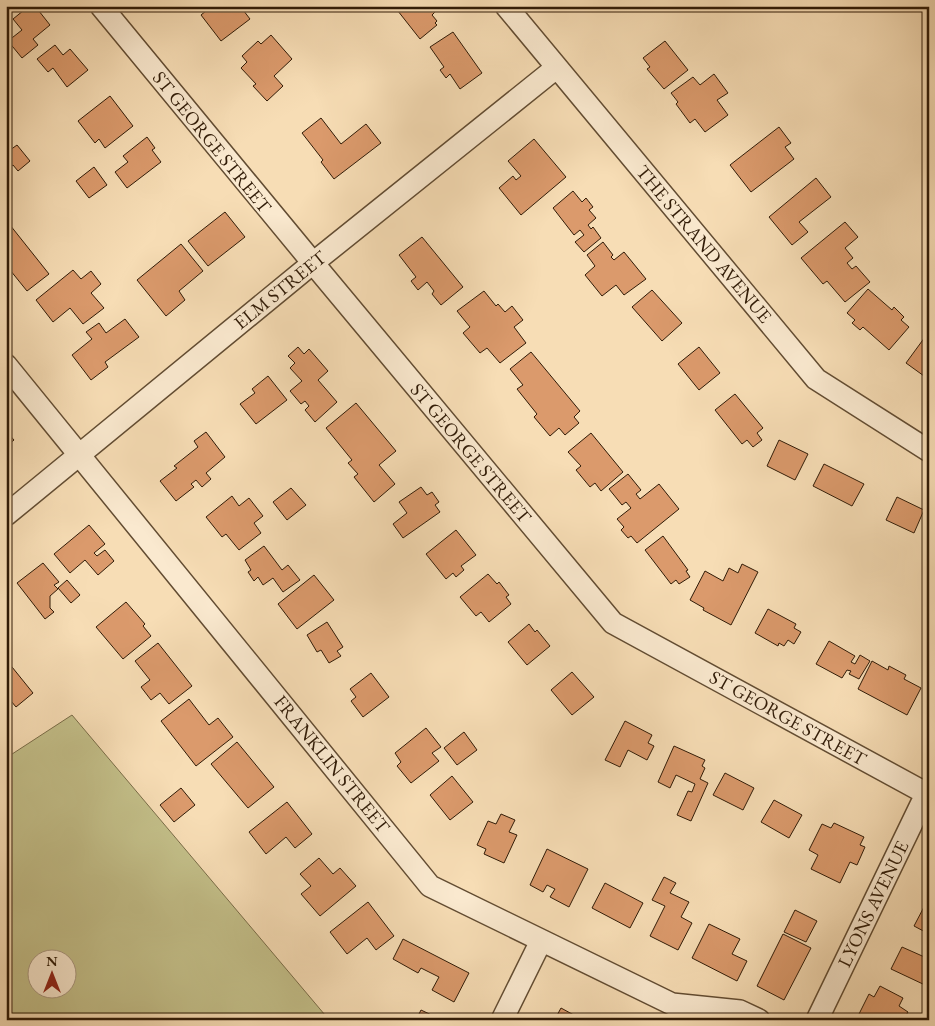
<svg xmlns="http://www.w3.org/2000/svg" width="935" height="1026" viewBox="0 0 935 1026" font-family="'EB Garamond',serif">
  <style>
    .green { fill: #c3bf89; stroke: #7a6d48; fill-rule: evenodd }
    .building { fill: #db9a6c; stroke: #301b07 }
    .lines { fill: none; stroke-linecap: round; stroke-linejoin: round }
    .street-casing { stroke: #624c32; stroke-width: 24 }
    .street { stroke: #fae9cf; stroke-width: 21 }
    .labels { text-anchor: middle; dominant-baseline: central; stroke-width: 4; stroke-linejoin: round; paint-order: stroke }
    .street-label { font-size: 19px; fill: #301b07; stroke: #fae9cf }
  </style>
  <rect width="100%" height="100%" fill="#f7ddb5"/>
  <filter id="stains"><feTurbulence type="fractalNoise" baseFrequency=".004" numOctaves="4"/><feColorMatrix values="0 0 0 0 .2 0 0 0 0 .09 0 0 0 0 .02 0 0 0 .5 -.17"/></filter>
  <radialGradient id="worn" r=".72"><stop offset=".6" stop-color="#630" stop-opacity="0"/><stop offset="1" stop-color="#630" stop-opacity=".3"/></radialGradient>
  <path class="green" d="M 72,715 L 325,1015 L 334,1020 L 6,1020 L 6,758 ZM 38,958 L 68,958 L 68,988 L 38,988 Z"/>
  <path class="building" d="M 29,6 L 35,6 L 50,25 L 33,39 L 38,45 L 22,58 L 8,41 L 22,30 L 13,19 Z
    M 212,6 L 223,6 L 224,8 L 227,6 L 240,6 L 250,19 L 221,41 L 201,15 Z
    M 394,6 L 431,6 L 435,12 L 432,15 L 437,21 L 435,23 L 437,25 L 420,39 Z
    M 453,32 L 482,73 L 460,89 L 450,74 L 446,78 L 440,70 L 444,67 L 430,47 Z
    M 271,35 L 292,59 L 274,76 L 283,86 L 267,101 L 253,86 L 256,84 L 241,68 L 247,62 L 242,56 L 258,41 L 261,44 Z
    M 665,41 L 688,70 L 664,89 L 647,69 L 650,67 L 643,58 Z
    M 55,45 L 63,55 L 70,49 L 88,70 L 67,87 L 53,68 L 48,72 L 37,59 Z
    M 714,74 L 728,93 L 717,100 L 728,115 L 705,132 L 695,119 L 690,123 L 676,104 L 678,102 L 671,93 L 693,77 L 700,85 Z
    M 110,96 L 133,126 L 105,148 L 99,139 L 95,143 L 78,121 Z
    M 321,118 L 341,144 L 366,124 L 381,143 L 334,179 L 321,162 L 323,160 L 302,133 Z
    M 779,127 L 791,143 L 785,147 L 794,159 L 751,192 L 730,165 Z
    M 147,137 L 155,148 L 152,150 L 161,162 L 127,188 L 115,172 L 128,162 L 123,156 Z
    M 534,139 L 566,177 L 521,215 L 499,188 L 513,176 L 516,180 L 521,176 L 508,161 Z
    M 17,145 L 30,161 L 18,171 L 13,165 L 6,170 L 6,153 Z
    M 94,167 L 107,185 L 89,198 L 76,181 Z
    M 816,178 L 831,197 L 799,222 L 808,232 L 792,245 L 769,217 Z
    M 573,191 L 582,202 L 586,198 L 593,207 L 589,210 L 596,218 L 588,225 L 591,229 L 593,227 L 601,238 L 584,252 L 575,242 L 584,235 L 580,230 L 574,235 L 553,208 Z
    M 225,212 L 245,237 L 208,266 L 188,241 Z
    M 845,222 L 858,237 L 845,248 L 853,258 L 847,263 L 852,269 L 856,266 L 870,282 L 845,302 L 827,281 L 823,284 L 801,258 Z
    M 10,225 L 49,274 L 27,291 L 6,265 L 6,228 Z
    M 422,237 L 463,287 L 441,305 L 432,294 L 434,291 L 427,282 L 418,290 L 411,281 L 416,277 L 399,255 Z
    M 603,242 L 613,255 L 611,257 L 614,260 L 624,252 L 646,279 L 624,295 L 616,285 L 602,296 L 585,275 L 595,266 L 587,255 Z
    M 181,244 L 203,271 L 179,291 L 185,300 L 166,316 L 137,280 Z
    M 73,270 L 81,279 L 91,271 L 101,284 L 91,293 L 104,308 L 83,324 L 70,308 L 53,322 L 36,300 Z
    M 868,289 L 892,310 L 894,307 L 904,317 L 901,320 L 909,327 L 889,350 L 863,327 L 860,330 L 852,323 L 855,320 L 847,313 Z
    M 652,290 L 682,323 L 662,341 L 632,307 Z
    M 484,291 L 496,306 L 498,304 L 505,312 L 512,306 L 523,320 L 514,327 L 526,343 L 500,363 L 487,348 L 480,353 L 463,333 L 470,327 L 457,311 Z
    M 125,319 L 139,337 L 105,362 L 108,367 L 91,380 L 72,355 L 92,339 L 86,332 L 99,323 L 106,333 Z
    M 925,337 L 929,340 L 929,375 L 926,373 L 924,376 L 906,363 Z
    M 298,347 L 304,354 L 309,349 L 328,371 L 318,380 L 337,402 L 315,422 L 305,410 L 309,406 L 305,401 L 301,404 L 290,391 L 302,381 L 290,368 L 295,363 L 288,356 Z
    M 699,347 L 720,373 L 699,390 L 678,364 Z
    M 531,352 L 580,411 L 574,417 L 579,423 L 565,435 L 559,428 L 550,436 L 534,417 L 537,414 L 517,389 L 523,385 L 510,369 Z
    M 268,376 L 287,400 L 256,424 L 240,404 L 255,393 L 252,389 Z
    M 735,394 L 763,428 L 757,433 L 762,440 L 753,447 L 747,440 L 742,444 L 715,410 Z
    M 356,403 L 396,451 L 379,465 L 395,484 L 374,502 L 354,477 L 358,474 L 348,463 L 352,460 L 326,428 Z
    M 6,431 L 14,440 L 6,447 Z
    M 206,432 L 225,457 L 206,473 L 211,479 L 202,487 L 196,480 L 191,484 L 194,487 L 176,501 L 160,481 L 177,468 L 174,466 L 198,447 L 194,441 Z
    M 591,433 L 623,472 L 601,491 L 595,483 L 590,487 L 576,470 L 581,466 L 568,452 Z
    M 779,440 L 808,454 L 795,480 L 767,466 Z
    M 824,464 L 864,484 L 852,506 L 813,486 Z
    M 628,474 L 641,490 L 636,494 L 640,499 L 659,484 L 679,509 L 637,543 L 631,536 L 628,538 L 621,530 L 624,527 L 617,519 L 631,508 L 626,502 L 622,505 L 609,489 Z
    M 421,487 L 427,495 L 432,492 L 439,502 L 435,505 L 440,512 L 403,538 L 393,524 L 407,513 L 399,502 Z
    M 291,488 L 306,505 L 287,520 L 273,502 Z
    M 232,496 L 239,506 L 249,498 L 263,516 L 254,523 L 261,533 L 239,550 L 226,534 L 222,537 L 206,517 Z
    M 897,497 L 924,510 L 914,533 L 886,520 Z
    M 89,525 L 105,544 L 94,553 L 97,556 L 105,550 L 114,561 L 98,575 L 85,560 L 70,573 L 54,554 Z
    M 456,530 L 476,555 L 461,566 L 464,570 L 456,577 L 453,573 L 446,579 L 426,554 Z
    M 663,536 L 688,570 L 686,571 L 690,577 L 679,584 L 676,580 L 671,584 L 645,550 Z
    M 264,546 L 282,570 L 288,565 L 300,580 L 283,592 L 273,578 L 263,585 L 258,577 L 254,581 L 248,572 L 251,570 L 245,560 Z
    M 43,563 L 59,582 L 54,585 L 58,589 L 50,596 L 50,608 L 54,612 L 45,619 L 17,583 Z
    M 742,564 L 758,572 L 731,625 L 703,610 L 704,608 L 690,600 L 705,571 L 723,581 L 729,568 L 738,573 Z
    M 488,574 L 497,584 L 499,582 L 509,595 L 506,597 L 511,604 L 489,622 L 481,612 L 476,616 L 460,597 Z
    M 314,575 L 334,600 L 297,629 L 278,604 Z
    M 67,580 L 80,595 L 71,603 L 58,588 Z
    M 126,602 L 145,624 L 143,626 L 151,636 L 123,659 L 96,627 Z
    M 768,609 L 796,624 L 794,628 L 801,632 L 794,644 L 788,640 L 784,646 L 779,643 L 778,646 L 755,633 Z
    M 327,622 L 343,647 L 337,651 L 341,656 L 329,663 L 321,650 L 317,652 L 307,635 Z
    M 529,624 L 535,632 L 537,630 L 550,646 L 527,665 L 508,642 Z
    M 829,641 L 855,656 L 851,662 L 855,664 L 860,655 L 870,661 L 859,679 L 849,674 L 851,671 L 847,670 L 842,678 L 816,664 Z
    M 158,643 L 192,686 L 169,704 L 160,693 L 151,700 L 141,687 L 150,680 L 135,661 Z
    M 872,661 L 888,670 L 889,666 L 906,675 L 904,679 L 921,688 L 907,715 L 858,689 Z
    M 8,662 L 33,693 L 16,707 L 6,695 L 6,664 Z
    M 572,672 L 594,697 L 572,715 L 551,690 Z
    M 371,673 L 389,697 L 363,717 L 351,701 L 356,697 L 350,689 Z
    M 189,699 L 209,725 L 218,718 L 233,737 L 196,766 L 161,721 Z
    M 625,721 L 652,735 L 648,743 L 654,746 L 647,760 L 628,750 L 620,767 L 605,760 Z
    M 426,728 L 441,747 L 432,753 L 439,761 L 411,783 L 397,766 L 401,762 L 395,753 Z
    M 464,732 L 477,750 L 457,765 L 444,748 Z
    M 237,742 L 274,787 L 248,808 L 211,764 Z
    M 674,746 L 705,760 L 702,766 L 705,768 L 700,779 L 708,783 L 691,821 L 677,815 L 688,791 L 692,792 L 695,784 L 676,775 L 670,788 L 658,782 Z
    M 725,773 L 754,788 L 743,810 L 713,795 Z
    M 452,776 L 473,802 L 450,820 L 430,795 Z
    M 181,788 L 195,805 L 174,822 L 160,805 Z
    M 774,800 L 802,815 L 789,838 L 761,822 Z
    M 287,802 L 312,834 L 295,848 L 286,837 L 266,854 L 249,832 Z
    M 501,814 L 515,820 L 509,832 L 517,835 L 504,863 L 484,854 L 486,849 L 477,845 L 488,821 L 496,824 Z
    M 834,823 L 864,837 L 860,845 L 865,847 L 857,865 L 850,862 L 840,883 L 811,869 L 818,855 L 809,850 L 822,824 L 831,828 Z
    M 547,849 L 588,869 L 569,907 L 550,897 L 555,889 L 547,885 L 543,892 L 530,885 Z
    M 319,858 L 333,874 L 340,868 L 356,886 L 320,916 L 301,894 L 311,886 L 300,874 Z
    M 664,877 L 676,883 L 670,893 L 689,902 L 681,917 L 692,923 L 678,950 L 650,936 L 665,906 L 652,900 Z
    M 605,883 L 643,903 L 630,928 L 592,908 Z
    M 368,902 L 394,936 L 376,950 L 367,938 L 347,954 L 330,932 Z
    M 925,905 L 929,907 L 929,934 L 914,926 Z
    M 795,910 L 817,921 L 806,942 L 784,932 Z
    M 709,924 L 740,939 L 732,954 L 747,961 L 737,981 L 692,958 Z
    M 783,934 L 811,948 L 784,1000 L 757,986 Z
    M 403,939 L 469,973 L 454,1002 L 432,990 L 439,977 L 421,968 L 418,973 L 393,959 Z
    M 902,947 L 929,959 L 929,976 L 925,985 L 891,969 Z
    M 880,986 L 903,998 L 899,1006 L 908,1012 L 905,1017 L 910,1020 L 865,1020 L 858,1016 L 869,994 L 874,997 Z
    M 561,1008 L 583,1020 L 552,1020 L 553,1018 L 555,1019 Z
    M 421,1010 L 442,1020 L 416,1020 Z"/>
  <g class="lines">
    <defs>
      <path id="street" d="M 101,6 L 313,263 L 613,623 L 929,795
        M 506,6 L 816,379 L 929,451
        M 6,365 L 430,886 L 672,1004 L 740,1011 L 759,1020
        M 6,515 L 313,263 L 556,68
        M 502,1020 L 541,941
        M 817,1020 L 929,788"/>
    </defs>
    <use href="#street" class="street-casing"/>
    <use href="#street" class="street"/>
  </g>
  <g class="labels">
    <g class="street-label">
      <text transform="translate(212 142) rotate(51)">ST GEORGE STREET</text>
      <text transform="translate(704 244) rotate(50)">THE STRAND AVENUE</text>
      <text transform="translate(280 290) rotate(-39)">ELM STREET</text>
      <text transform="translate(471 453) rotate(50)">ST GEORGE STREET</text>
      <text transform="translate(788 718) rotate(29)">ST GEORGE STREET</text>
      <text transform="translate(332 764) rotate(51)">FRANKLIN STREET</text>
      <text transform="translate(873 904) rotate(-64)">LYONS AVENUE</text>
    </g>
  </g>
  <rect width="935" height="1026" fill="none" stroke="#f7ddb5" stroke-width="25"/>
  <rect x="8" y="8" width="920" height="1011" fill="none" stroke="#301b07" stroke-width="2.5"/>
  <rect x="12" y="12" width="910" height="1001" fill="none" stroke="#301b07"/>
  <g transform="translate(52 974)"><circle r="24" fill="#fae9cf" stroke="#a9977f"/>
  <path d="M0-4L9 19L0 12L-9 19Z" fill="#8f2418"/>
  <text y="-8" font-size="14" font-weight="bold" text-anchor="middle" fill="#301b07">N</text>
  </g>
  <rect width="100%" height="100%" filter="url(#stains)"/>
  <rect width="100%" height="100%" fill="url(#worn)"/>
</svg>
